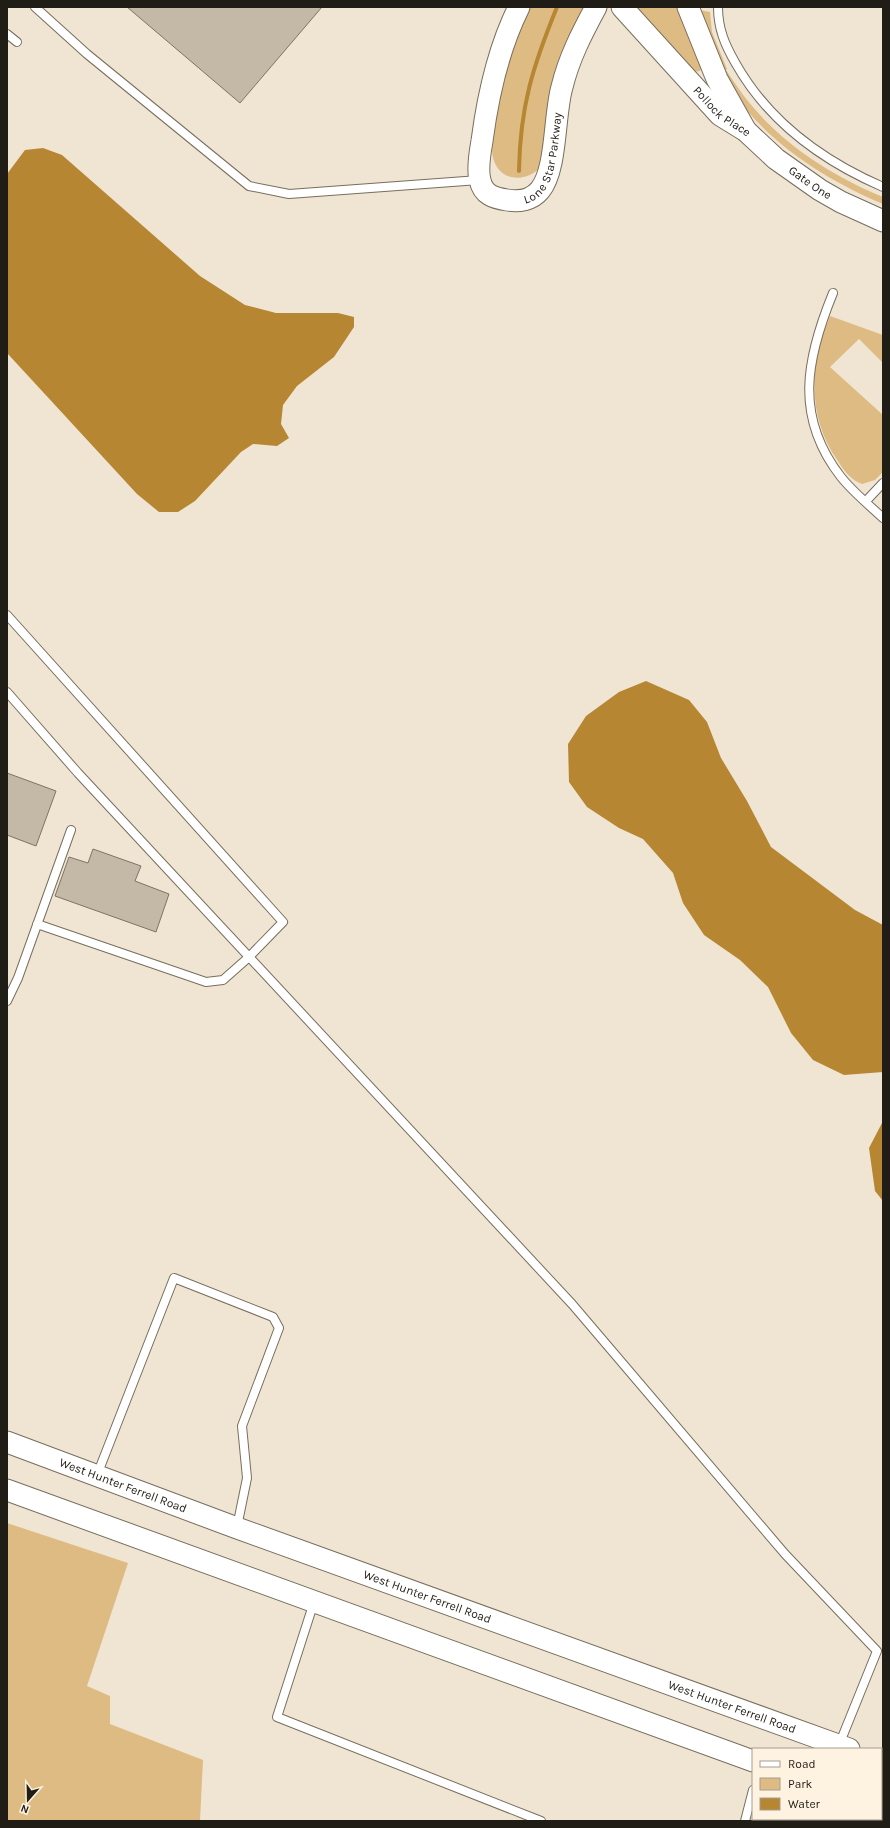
<svg xmlns="http://www.w3.org/2000/svg" width="890" height="1828" viewBox="0 0 890 1828" font-family="Karla,sans-serif">
  <style>
    .green { fill: #dfbb84 }
    .water { fill: #b68632 }
    .lines { fill: none; stroke-linecap: round; stroke-linejoin: round }
    .stream { stroke: #b68632; stroke-width: 4 }
    .building { fill: #c4b8a7; stroke: #7e7464 }
    .lane-casing { stroke: #786e5e; stroke-width: 10 }
    .secondary-casing { stroke: #786e5e; stroke-width: 23 }
    .lane { stroke: #fff; stroke-width: 8 }
    .secondary { stroke: #fff; stroke-width: 21 }
    .labels { text-anchor: middle; dominant-baseline: central; stroke-width: 3.5; stroke-linejoin: round; paint-order: stroke }
    .street-label { font-size: 12px; fill: #201c16; stroke: #fef2e0 }
  </style>
  <rect width="100%" height="100%" fill="#f0e5d3"/>
  <path class="green" d="M 528,7 L 586,7 L 542,166 C 522,187 493,179 492,150 L 498,102 L 508,62 Z
    M 634,7 L 679,7 L 702,68 L 700,71 L 693,72 Z
    M 695,7 L 699,7 L 699,10 L 710,12 L 712,32 L 727,69 L 726,70 C 733,80 740,91 747,100 C 782,144 832,176 883,197 L 883,204 C 828,181 765,142 732,90 C 727,82 724,72 720,63 C 712,44 703,26 695,7 Z
    M 830,316 L 883,335 L 883,363 L 859,339 L 830,367 L 883,415 L 883,472 L 875,480 L 862,484 C 851,480 844,471 838,461 C 807,418 809,363 830,316 Z
    M 7,1523 L 128,1563 L 87,1686 L 110,1696 L 110,1724 L 203,1760 L 200,1821 L 7,1821 Z"/>
  <path class="water" d="M 43,148 L 62,155 L 200,276 L 245,305 L 276,313 L 338,313 L 354,317 L 354,327 L 334,357 L 297,386 L 283,405 L 281,424 L 289,438 L 277,446 L 253,444 L 241,452 L 195,501 L 178,512 L 159,512 L 137,494 L 7,353 L 7,174 L 25,150 Z
    M 646,681 L 689,700 L 707,722 L 721,758 L 747,801 L 771,847 L 855,910 L 883,925 L 883,1072 L 844,1075 L 813,1060 L 791,1033 L 768,987 L 740,960 L 704,935 L 683,903 L 673,873 L 643,839 L 619,828 L 587,807 L 569,782 L 568,744 L 586,716 L 619,692 Z
    M 883,1121 L 883,1201 L 875,1191 L 869,1148 Z"/>
  <g class="lines">
    <path class="stream" d="M 519,171 C 520,106 533,66 557,7"/>
  </g>
  <path class="building" d="M 127,7 L 322,7 L 240,103 Z
    M 7,773 L 56,791 L 36,846 L 7,835 Z
    M 93,849 L 141,866 L 135,881 L 169,894 L 156,932 L 55,896 L 69,857 L 88,863 Z"/>
  <g class="lines">
    <defs>
      <path id="lane" d="M 35,7 L 87,54 L 249,186 L 289,194 L 479,180
        M 718,7 C 718,29 725,45 736,64 C 769,122 823,161 883,187
        M 7,34 L 17,42
        M 833,293 C 806,359 794,417 841,477 C 853,492 869,505 883,518
        M 866,501 L 883,483
        M 7,615 L 283,922 L 249,957 L 223,980 L 206,982 L 37,924
        M 7,692 L 78,773 L 572,1304 L 785,1554 L 877,1651 L 839,1745
        M 7,1001 L 18,978 L 71,830
        M 97,1475 L 174,1278 L 273,1317 L 279,1328 L 242,1426 L 247,1478 L 237,1527
        M 314,1602 L 277,1717 L 541,1821
        M 745,1821 L 753,1790"/>
      <g id="secondary">
        <path id="s1" d="M 519,7 C 498,49 488,95 482,141 C 480,152 477,169 480,180 C 483,195 494,198 507,200 C 519,202 532,200 540,190 C 557,170 554,114 562,87 C 569,58 582,33 596,7"/>
        <path id="s2" d="M 622,7 L 720,115 L 746,131 L 776,159 L 820,190 L 841,202 L 883,221"/>
        <path d="M 688,7 L 717,79 L 746,131"/>
        <path id="s3" d="M 7,1442 L 237,1528 L 849,1749"/>
        <path d="M 7,1490 L 753,1761"/>
        <path d="M 881,1761 L 883,1762"/>
        <path d="M 881,1809 L 883,1809"/>
      </g>
    </defs>
    <use href="#lane" class="lane-casing"/>
    <use href="#secondary" class="secondary-casing"/>
    <use href="#lane" class="lane"/>
    <use href="#secondary" class="secondary"/>
  </g>
  <g class="labels">
    <g class="street-label">
      <text stroke="none"><textPath href="#s2" startOffset="145">Pollock Place</textPath></text>
      <text stroke="none"><textPath href="#s1" startOffset="282">Lone Star Parkway</textPath></text>
      <text stroke="none"><textPath href="#s2" startOffset="259">Gate One</textPath></text>
      <text stroke="none"><textPath href="#s3" startOffset="124">West Hunter Ferrell Road</textPath></text>
      <text stroke="none"><textPath href="#s3" startOffset="448">West Hunter Ferrell Road</textPath></text>
      <text stroke="none"><textPath href="#s3" startOffset="772">West Hunter Ferrell Road</textPath></text>
    </g>
  </g>
  <rect width="890" height="1828" fill="none" stroke="#201c16" stroke-width="16"/>
  <rect x="752" y="1748" width="130" height="72" fill="#fef2e0" stroke="#a59c8f"/>
  <rect x="760" y="1761" width="20" height="6" fill="#ffffff" stroke="#a59c8f"/>
  <text x="788" y="1768" font-size="12" fill="#201c16">Road</text>
  <rect x="760" y="1778" width="20" height="12" fill="#dfbb84" stroke="#a59c8f"/>
  <text x="788" y="1788" font-size="12" fill="#201c16">Park</text>
  <rect x="760" y="1798" width="20" height="12" fill="#b68632" stroke="#a59c8f"/>
  <text x="788" y="1808" font-size="12" fill="#201c16">Water</text>
  <g transform="translate(28 1800) rotate(200)" stroke="#fef2e0" stroke-width="3" paint-order="stroke">
  <path d="M0-3L7 15L0 10L-7 15Z" fill="#201c16"/>
  <text y="-6" font-size="11" font-weight="bold" text-anchor="middle" fill="#201c16">N</text>
  </g>
</svg>
